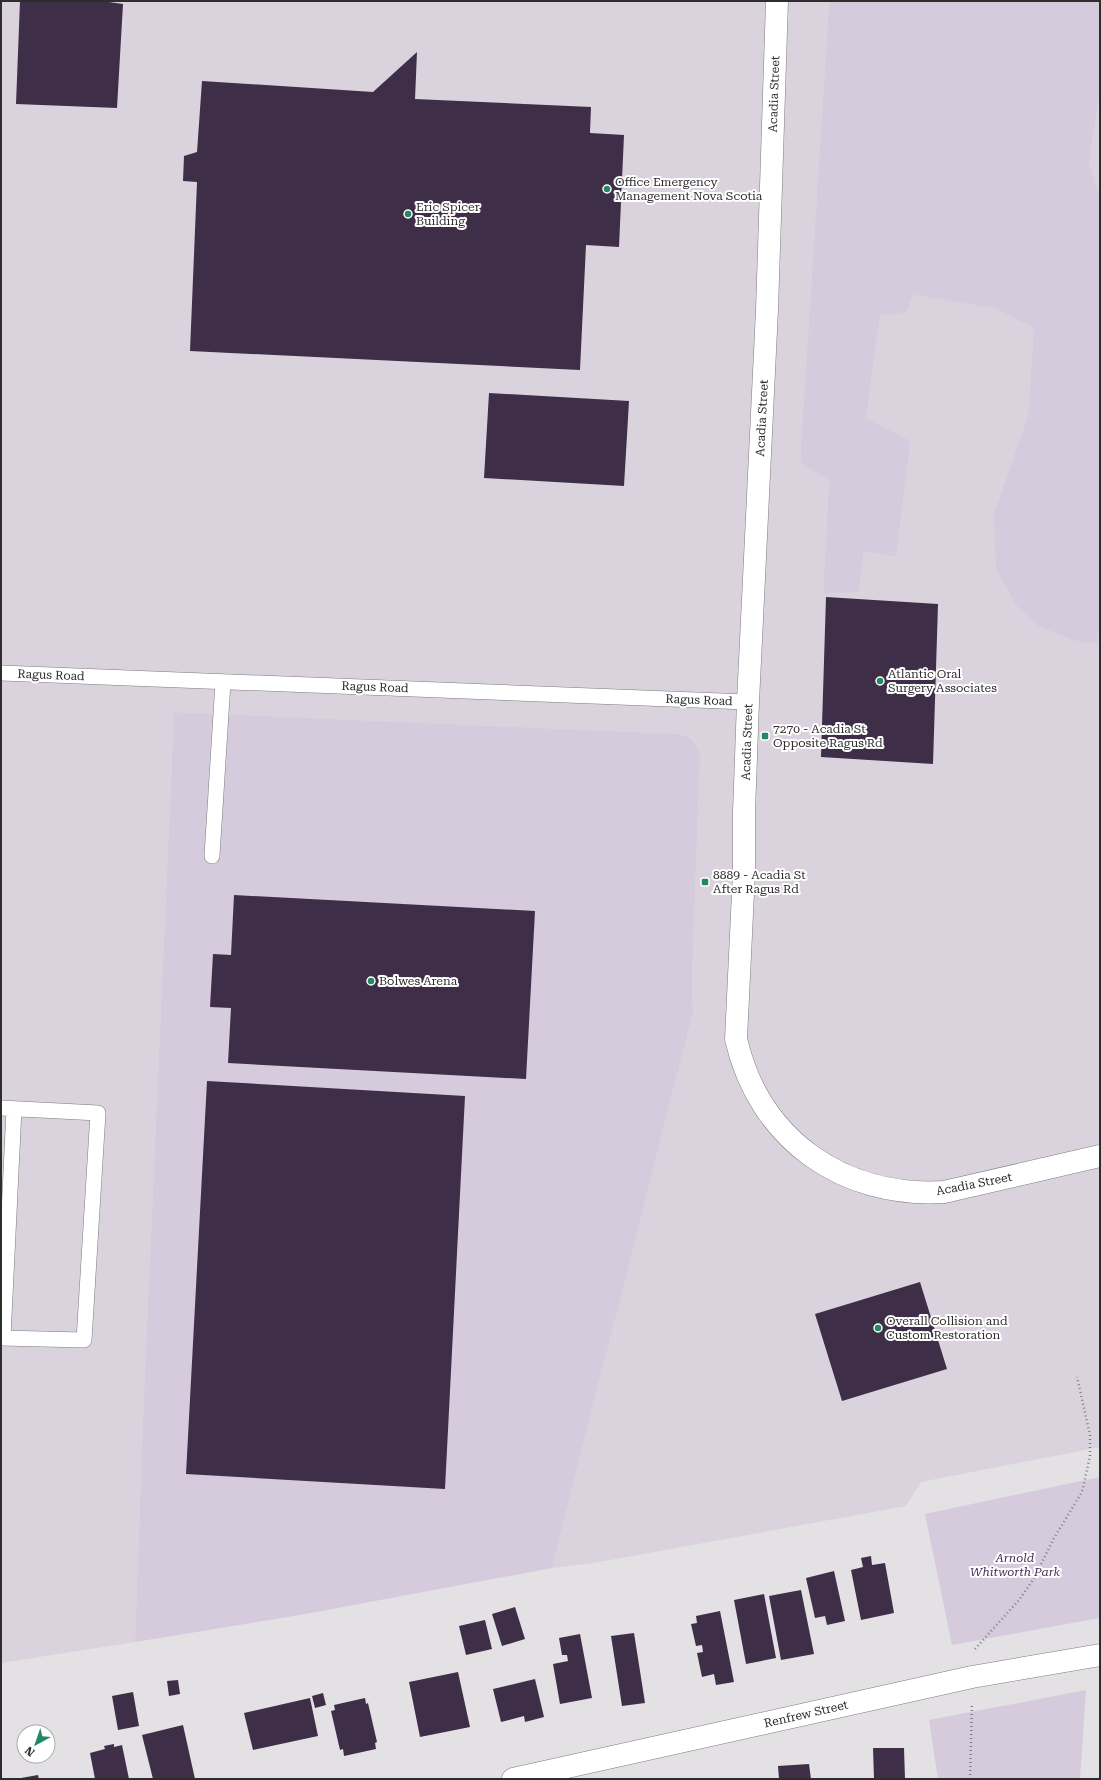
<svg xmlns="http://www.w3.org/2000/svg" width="1101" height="1780" viewBox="0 0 1101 1780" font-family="'Roboto Serif',serif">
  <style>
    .built { fill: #dad3dd }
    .green { fill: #d6cadd }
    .building { fill: #3f2e47 }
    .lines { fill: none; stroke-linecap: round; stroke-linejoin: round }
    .lane-casing { stroke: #7d7b7e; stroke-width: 16 }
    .street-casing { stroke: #7d7b7e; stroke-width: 23 }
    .path { stroke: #818082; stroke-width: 2.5; stroke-dasharray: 1 3; stroke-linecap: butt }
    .lane { stroke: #fff; stroke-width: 15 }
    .street { stroke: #fff; stroke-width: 22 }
    .poi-dot { fill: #228964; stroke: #fff; stroke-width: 1.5 }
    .labels { text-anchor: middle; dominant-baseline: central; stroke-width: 4; stroke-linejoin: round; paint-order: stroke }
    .street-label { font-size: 12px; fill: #2e2d2e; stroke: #fff }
    .poi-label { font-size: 12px; fill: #2e2d2e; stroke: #fff; text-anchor: start }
    .park-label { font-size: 12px; font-style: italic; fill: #482c55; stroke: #fff }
  </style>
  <rect width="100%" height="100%" fill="#e3e1e4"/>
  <path class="built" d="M 1,1 L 829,1 L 800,463 L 829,479 L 823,593 L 863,552 L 896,555 L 866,418 L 880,316 L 907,312 L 913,295 L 997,309 L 1034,327 L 1028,415 L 994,514 L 1096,644 L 1100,624 L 1100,1447 L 921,1482 L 906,1506 L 594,1563 L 552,1568 L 693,1012 L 692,981 L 700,758 L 684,735 L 679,734 L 174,712 L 144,1393 L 135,1642 L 1,1663 Z
    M 1100,91 L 1100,198 L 1089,163 Z"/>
  <path class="green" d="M 829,1 L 1100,1 L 1100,91 L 1089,163 L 1100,198 L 1100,624 L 1097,644 L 1073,640 L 1038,626 L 1016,605 L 996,569 L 994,514 L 1028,415 L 1034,328 L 997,309 L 913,295 L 907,312 L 880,316 L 866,418 L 910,441 L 896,556 L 863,552 L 859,592 L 823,593 L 829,480 L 800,463 Z
    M 174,712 L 679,734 C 692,736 698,746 700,758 L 692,981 L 693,1012 L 552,1568 L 300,1615 L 135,1642 L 144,1393 Z
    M 1100,1477 L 1100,1618 L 952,1645 L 925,1514 Z
    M 1086,1690 L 1080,1779 L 938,1779 L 929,1720 Z"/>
  <path class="building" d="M 20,1 L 102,1 L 123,4 L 117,108 L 16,104 Z
    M 417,52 L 415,99 L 591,107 L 590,133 L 624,135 L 619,247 L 586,245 L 580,370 L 190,351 L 197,182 L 183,181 L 184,156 L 197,152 L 202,81 L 373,92 Z
    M 489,393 L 629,401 L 624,486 L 484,478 Z
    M 826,597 L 938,604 L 933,764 L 821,757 Z
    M 234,895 L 535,911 L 526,1079 L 228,1063 L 231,1008 L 210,1007 L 213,954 L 231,955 Z
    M 207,1081 L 465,1096 L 445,1489 L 186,1474 Z
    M 920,1282 L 947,1369 L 842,1401 L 815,1314 Z
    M 871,1556 L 872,1565 L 885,1563 L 894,1613 L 861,1620 L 851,1570 L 863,1567 L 861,1558 Z
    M 834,1571 L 845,1621 L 827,1625 L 825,1616 L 815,1618 L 806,1578 Z
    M 801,1590 L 814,1654 L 781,1660 L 769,1596 Z
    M 764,1594 L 776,1658 L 746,1664 L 734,1600 Z
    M 515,1607 L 525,1639 L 502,1646 L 492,1614 Z
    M 720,1611 L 734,1682 L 716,1685 L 714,1674 L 702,1677 L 697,1653 L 703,1652 L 702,1645 L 696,1646 L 691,1624 L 697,1623 L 696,1616 Z
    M 485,1620 L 492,1649 L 466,1655 L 459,1626 Z
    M 634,1633 L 645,1703 L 622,1706 L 611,1636 Z
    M 580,1634 L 592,1698 L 560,1704 L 553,1664 L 568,1661 L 567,1655 L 562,1655 L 559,1638 Z
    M 458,1672 L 470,1727 L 420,1737 L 409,1682 Z
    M 535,1679 L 544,1717 L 525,1722 L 524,1716 L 501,1722 L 493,1689 Z
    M 178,1680 L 180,1694 L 169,1696 L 167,1681 Z
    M 133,1692 L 139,1726 L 118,1730 L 112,1696 Z
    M 323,1693 L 326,1705 L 315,1708 L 312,1696 Z
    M 310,1698 L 318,1736 L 253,1750 L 244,1713 Z
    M 365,1698 L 366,1704 L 368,1703 L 377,1742 L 375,1743 L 376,1749 L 344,1756 L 343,1749 L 340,1750 L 331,1711 L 335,1710 L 334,1705 Z
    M 183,1725 L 195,1779 L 153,1779 L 142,1735 Z
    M 114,1744 L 114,1747 L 122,1745 L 129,1779 L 95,1779 L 90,1753 L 105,1749 L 104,1746 Z
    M 873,1748 L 904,1748 L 905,1779 L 874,1779 Z
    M 809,1764 L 811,1779 L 779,1779 L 778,1766 Z
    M 38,1775 L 39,1779 L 21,1779 L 21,1778 Z"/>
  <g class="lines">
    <defs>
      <path id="lane" d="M 1,673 L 748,702
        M 212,856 L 223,682
        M 1,1108 L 98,1113 L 84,1340 L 1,1338
        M 3,1338 L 14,1109"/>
      <path id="street" d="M 777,1 L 767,310 L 748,702 L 744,812 L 744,872 L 736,1039 C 759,1139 842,1198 944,1192 L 1100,1156
        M 513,1779 L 972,1677 L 1100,1655"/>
    </defs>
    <use href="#lane" class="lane-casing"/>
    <use href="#street" class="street-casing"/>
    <path class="path" d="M 975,1649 L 1019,1600 L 1033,1580 L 1054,1538 L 1082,1492 L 1090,1456 L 1090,1435 L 1077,1377
      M 970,1779 L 972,1704"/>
    <use href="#lane" class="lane"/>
    <use href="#street" class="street"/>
  </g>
  <g class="poi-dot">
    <circle cx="607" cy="189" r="4"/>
    <circle cx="408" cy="214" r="4"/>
    <circle cx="880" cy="681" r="4"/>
    <rect x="761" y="732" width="8" height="8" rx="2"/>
    <rect x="701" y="878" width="8" height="8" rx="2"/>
    <circle cx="371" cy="981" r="4"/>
    <circle cx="878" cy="1328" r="4"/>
  </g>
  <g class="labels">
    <g class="street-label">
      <text transform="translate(774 94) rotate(-88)">Acadia Street</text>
      <text transform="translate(762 418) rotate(-87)">Acadia Street</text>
      <text transform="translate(51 675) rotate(2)">Ragus Road</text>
      <text transform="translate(375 687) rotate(2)">Ragus Road</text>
      <text transform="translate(699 700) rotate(2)">Ragus Road</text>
      <text transform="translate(747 742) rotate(-88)">Acadia Street</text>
      <text transform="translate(974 1184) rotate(-11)">Acadia Street</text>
      <text transform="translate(806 1714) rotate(-13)">Renfrew Street</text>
    </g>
    <g class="poi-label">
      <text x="615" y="182">Office Emergency<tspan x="615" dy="14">Management Nova Scotia</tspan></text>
      <text x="416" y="207">Eric Spicer<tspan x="416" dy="14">Building</tspan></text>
      <text x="888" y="674">Atlantic Oral<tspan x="888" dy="14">Surgery Associates</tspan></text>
      <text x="773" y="729">7270 - Acadia St<tspan x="773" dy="14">Opposite Ragus Rd</tspan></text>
      <text x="713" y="875">8889 - Acadia St<tspan x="713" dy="14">After Ragus Rd</tspan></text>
      <text x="379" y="981">Bolwes Arena</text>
      <text x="886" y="1321">Overall Collision and<tspan x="886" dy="14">Custom Restoration</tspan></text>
    </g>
    <g class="park-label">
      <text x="1015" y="1558">Arnold<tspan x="1015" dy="14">Whitworth Park</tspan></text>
    </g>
  </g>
  <rect width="1101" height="1780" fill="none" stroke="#2e2d2e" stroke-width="4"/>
  <g transform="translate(36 1744) rotate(220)"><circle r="19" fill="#ffffff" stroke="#ababab"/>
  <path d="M0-3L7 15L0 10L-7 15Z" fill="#228964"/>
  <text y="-6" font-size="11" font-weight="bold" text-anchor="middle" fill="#2e2d2e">N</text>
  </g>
</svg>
